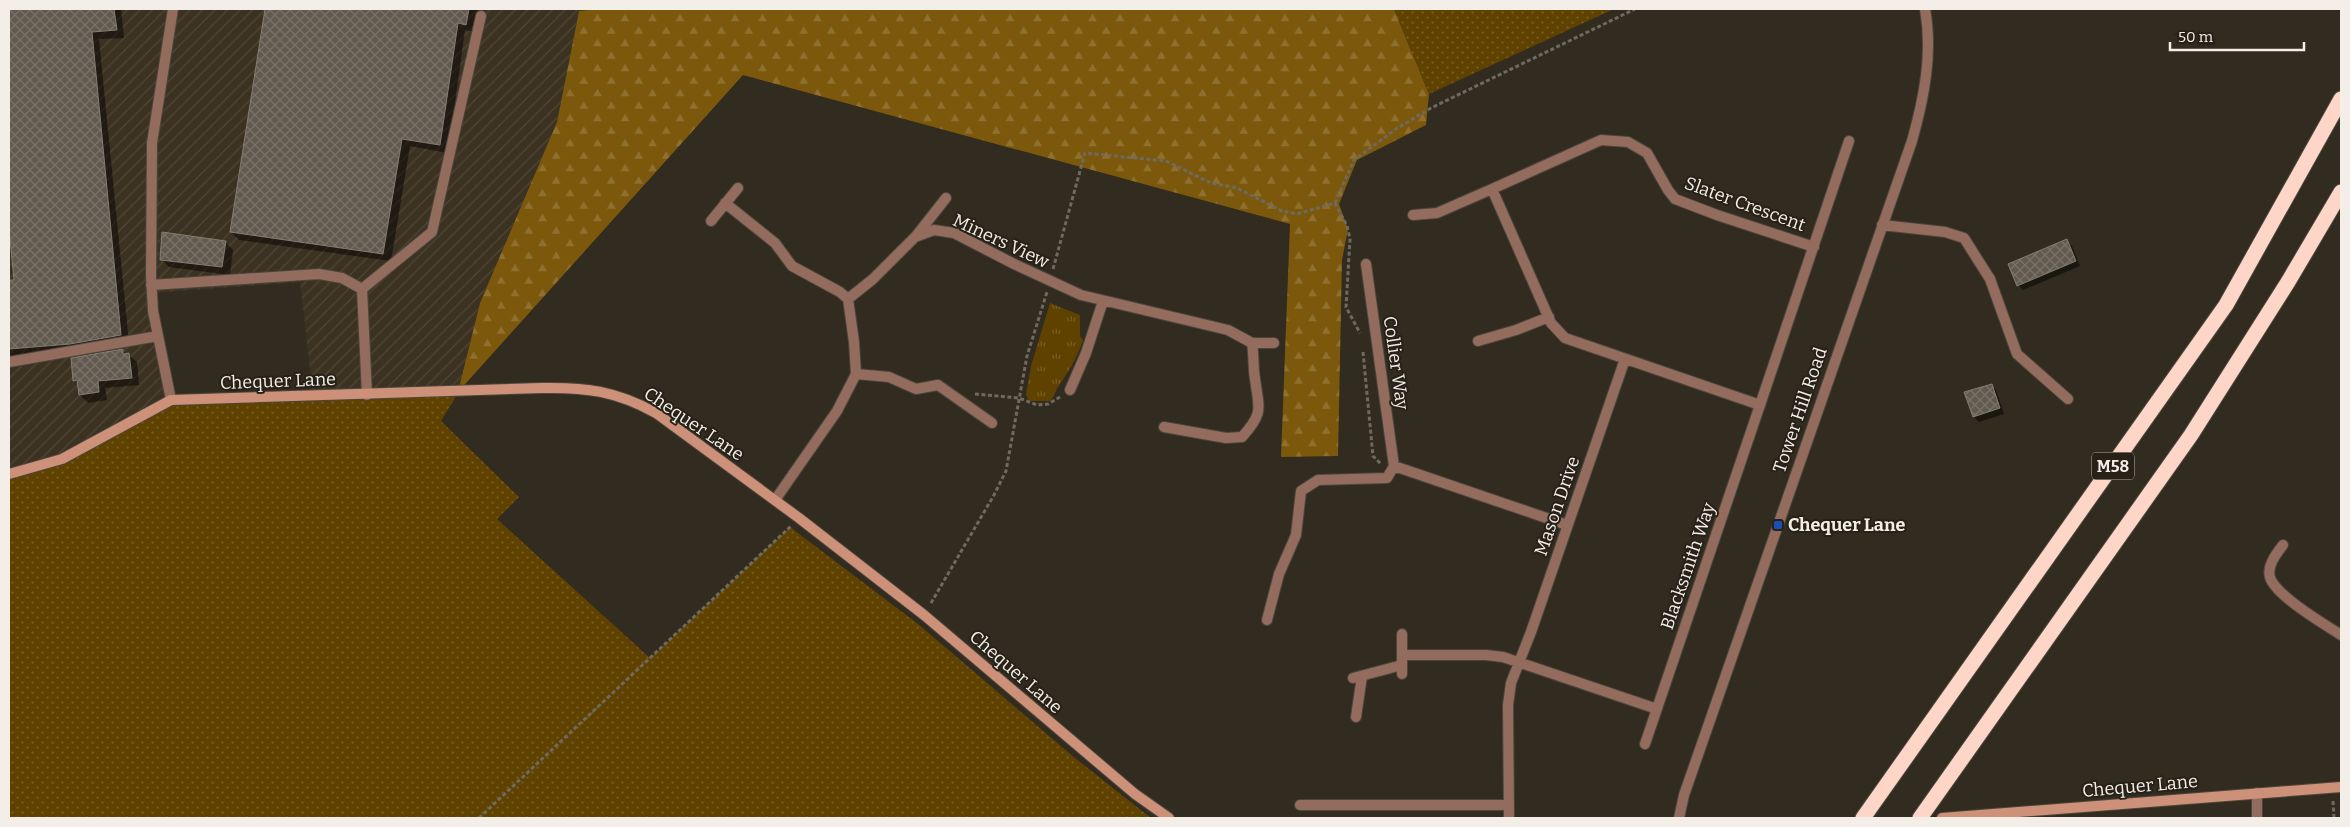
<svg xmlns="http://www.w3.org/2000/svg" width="2350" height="827" viewBox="0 0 2350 827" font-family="Bitter,serif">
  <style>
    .industrial { fill: url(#industrial-furrows) }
    .grass { fill: url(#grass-tufts) }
    .forest { fill: url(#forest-firs) }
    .park { fill: url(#park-dots) }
    .shadow { fill: #0007 }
    .building { fill: url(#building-cross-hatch); stroke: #857d71 }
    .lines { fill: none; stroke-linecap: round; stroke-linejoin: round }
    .lane-casing { stroke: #4c463c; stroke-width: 12 }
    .street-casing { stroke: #4c463c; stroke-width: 12 }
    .secondary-casing { stroke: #4c463c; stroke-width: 12 }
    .highway-casing { stroke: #4c463c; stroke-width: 17 }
    .path { stroke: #6f6a60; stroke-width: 3; stroke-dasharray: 4 2.5; stroke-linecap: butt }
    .lane { stroke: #936c5e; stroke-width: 10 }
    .street { stroke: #936c5e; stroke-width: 10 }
    .secondary { stroke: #cd9079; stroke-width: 10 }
    .highway { stroke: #fdd6c7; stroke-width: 15 }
    .transit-dot { fill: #1a4fb4; stroke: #272117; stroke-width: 2 }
    .labels { text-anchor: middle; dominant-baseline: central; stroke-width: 4; stroke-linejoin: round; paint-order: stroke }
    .shield { fill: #272117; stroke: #b6b1a9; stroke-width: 1 }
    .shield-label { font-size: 16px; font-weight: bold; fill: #f3efe8 }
    .street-label { font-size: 18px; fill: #f3efe8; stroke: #272117 }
    .poi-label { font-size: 18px; font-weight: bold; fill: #f3efe8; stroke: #272117; text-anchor: start }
  </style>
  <defs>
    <pattern id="industrial-furrows" width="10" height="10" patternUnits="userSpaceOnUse" patternTransform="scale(1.25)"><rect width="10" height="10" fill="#3c3222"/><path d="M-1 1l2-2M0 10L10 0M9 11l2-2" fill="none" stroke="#4f4637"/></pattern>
    <pattern id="grass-tufts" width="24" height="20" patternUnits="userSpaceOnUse" patternTransform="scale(1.25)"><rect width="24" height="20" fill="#604200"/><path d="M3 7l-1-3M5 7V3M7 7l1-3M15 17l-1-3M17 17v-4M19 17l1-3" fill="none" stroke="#775e25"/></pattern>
    <pattern id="forest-firs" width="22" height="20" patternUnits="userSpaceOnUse" patternTransform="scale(1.25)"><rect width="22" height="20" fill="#7c580c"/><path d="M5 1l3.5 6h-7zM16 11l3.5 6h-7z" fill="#8f702f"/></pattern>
    <pattern id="park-dots" width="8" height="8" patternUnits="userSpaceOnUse" patternTransform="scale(1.25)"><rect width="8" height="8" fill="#604200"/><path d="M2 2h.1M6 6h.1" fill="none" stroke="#775e25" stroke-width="1.8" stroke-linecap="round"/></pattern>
    <pattern id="building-cross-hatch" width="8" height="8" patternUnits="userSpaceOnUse" patternTransform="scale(1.25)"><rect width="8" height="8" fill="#625a4f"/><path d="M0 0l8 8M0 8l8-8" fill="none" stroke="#797268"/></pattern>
  </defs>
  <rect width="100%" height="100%" fill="#312b20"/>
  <path class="industrial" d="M 9,9 L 598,9 L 579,11 L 557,122 L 480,303 L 458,393 L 313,396 L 300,282 L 152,293 L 171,400 L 62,459 L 9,468 Z"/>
  <path class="grass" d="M 1050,303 L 1080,315 L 1080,336 L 1083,340 C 1077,358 1069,371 1058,387 C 1055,392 1054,397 1050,401 L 1029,401 L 1026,395 L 1031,366 Z"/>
  <path class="forest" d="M 598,9 L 1394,9 L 1429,94 L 1426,125 L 1357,160 L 1339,204 L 1348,229 L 1342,260 L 1338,456 L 1281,457 L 1290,224 L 743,75 L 458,392 L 480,303 L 557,122 L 579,11 Z"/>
  <path class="park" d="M 1394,9 L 1614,9 L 1429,94 Z
    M 458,393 L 441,421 L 519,497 L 497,519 L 650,658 L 790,527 L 918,624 L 1075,758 L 1151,818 L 9,818 L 9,474 L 62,459 L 171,400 Z"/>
  <path class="shadow" d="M 9,9 L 121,9 L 124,38 L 99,39 L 129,343 L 12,357 L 9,354 L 9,282 L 15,281 L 9,215 Z
    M 266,9 L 478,9 L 474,32 L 465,30 L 448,153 L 410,146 L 391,261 L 239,240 L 231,232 Z
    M 2067,241 L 2072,246 L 2080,266 L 2023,290 L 2018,285 Z
    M 225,242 L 233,250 L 230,275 L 169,267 L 161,259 Z
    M 122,350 L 137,362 L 139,385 L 105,388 L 107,400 L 88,403 L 80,395 L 79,384 L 74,380 Z
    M 1991,385 L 1996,390 L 2004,414 L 1979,422 L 1974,417 Z"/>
  <path class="building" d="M 9,9 L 114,9 L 117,30 L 92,32 L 121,335 L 70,344 L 9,349 L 9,280 L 14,280 L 9,228 Z
    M 265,9 L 469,9 L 466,25 L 458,23 L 440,145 L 402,139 L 383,254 L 230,232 Z
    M 162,232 L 226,241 L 222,267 L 160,260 Z
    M 2067,239 L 2076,261 L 2017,286 L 2008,264 Z
    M 123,349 L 123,354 L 129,353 L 132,378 L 98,381 L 99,392 L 79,395 L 77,380 L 73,381 L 71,358 Z
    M 1992,384 L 2000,408 L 1973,417 L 1964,392 Z"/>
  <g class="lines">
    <defs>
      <path id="lane" d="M 151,285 L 319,274 L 342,278 L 362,289 L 367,395
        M 362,289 L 432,232 L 481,16
        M 9,362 L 158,336
        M 938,385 L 992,423
        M 171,400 L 153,311 L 151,276 L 152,143 L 173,9
        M 1164,427 L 1226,438
        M 2283,545 C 2276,554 2265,568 2271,580 C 2280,598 2324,624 2341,635
        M 1353,678 L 1402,665
        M 1356,717 L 1362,676"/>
      <path id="street" d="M 1492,189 L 1601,140 L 1628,142 L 1647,153 L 1668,190 L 1675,199 L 1717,215 L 1814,247
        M 725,203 L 775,243 L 792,266 L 840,292 L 848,299 L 854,342 L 856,374 L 837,411 L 775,500
        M 1413,215 L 1437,213 L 1492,189 L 1551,323 L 1565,338 L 1760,405 L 1849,141
        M 711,221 L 738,188
        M 1882,225 L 1945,232 L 1964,238 L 1990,279 L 2017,354 L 2068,399
        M 916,236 L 946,198
        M 1366,264 L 1394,466 L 1567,525
        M 848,299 L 873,279 L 915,237 L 934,230 L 954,233 L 1014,264 L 1081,295 L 1228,330 L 1252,343 C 1254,355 1253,368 1255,379 C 1259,409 1264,413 1242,437 L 1226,438
        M 1478,341 L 1516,330 L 1549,317
        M 1252,343 L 1274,343
        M 856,374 L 889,377 L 916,389 L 938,385
        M 1070,390 L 1086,353 L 1103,301
        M 1267,620 L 1279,574 L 1296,535 L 1301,491 L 1318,480 L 1387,478 L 1394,466
        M 1402,655 L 1486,655 L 1503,657 L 1657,709
        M 1402,674 L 1402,634
        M 1645,744 L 1760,405
        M 1300,805 L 1508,805
        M 1509,818 L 1508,705 L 1511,683 L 1531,632 L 1625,359
        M 1679,818 L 1684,795 L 1912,141 C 1924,98 1933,54 1925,9
        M 2257,818 L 2257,793"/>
      <path id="secondary" d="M 9,474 L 62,459 L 171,400 L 541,388 C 586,387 616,391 656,413 L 799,518 L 924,615 L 1135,794 L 1169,818
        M 1942,818 L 2341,787"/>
      <path id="highway" d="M 1863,818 L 2226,305 L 2341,99
        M 1920,818 L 2191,435 L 2288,282 L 2341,192"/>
    </defs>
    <use href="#lane" class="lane-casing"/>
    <use href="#street" class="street-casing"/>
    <use href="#secondary" class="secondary-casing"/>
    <use href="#highway" class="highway-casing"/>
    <path class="path" d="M 1335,203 L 1347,226 L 1350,239 L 1346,307 L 1360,333
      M 1053,269 L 1085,153 L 1166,161 L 1211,183 L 1237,188 L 1282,211 L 1297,214 L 1335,203 L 1354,160 L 1396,129 L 1431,108 L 1635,9
      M 1363,352 L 1373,456 L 1381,464
      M 975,394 L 1019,398 L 1037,405 L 1048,404 L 1060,397
      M 931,603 L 994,495 L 1006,471 L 1027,356 L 1047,292
      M 2333,801 L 2334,818
      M 479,818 L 791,526"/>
    <use href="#lane" class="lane"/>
    <use href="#street" class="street"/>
    <use href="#secondary" class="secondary"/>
    <use href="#highway" class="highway"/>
  </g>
  <rect class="transit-dot" x="1773" y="520" width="10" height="10" rx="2.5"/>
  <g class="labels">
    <rect class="shield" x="2092" y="452.5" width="42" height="27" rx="4"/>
    <g class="shield-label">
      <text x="2113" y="466">M58</text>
    </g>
    <g class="street-label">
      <text transform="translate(1745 204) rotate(20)">Slater Crescent</text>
      <text transform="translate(1001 241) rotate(25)">Miners View</text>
      <text transform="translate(1396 363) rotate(82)">Collier Way</text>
      <text transform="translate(278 381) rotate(-2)">Chequer Lane</text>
      <text transform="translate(1800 410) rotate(-71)">Tower Hill Road</text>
      <text transform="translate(694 424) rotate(34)">Chequer Lane</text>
      <text transform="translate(1557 506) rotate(-71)">Mason Drive</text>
      <text transform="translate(1688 566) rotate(-71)">Blacksmith Way</text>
      <text transform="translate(1016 672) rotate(41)">Chequer Lane</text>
      <text transform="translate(2140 786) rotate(-5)">Chequer Lane</text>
    </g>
    <g class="poi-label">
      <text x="1788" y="525">Chequer Lane</text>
    </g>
  </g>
  <rect width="2350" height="827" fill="none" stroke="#f3efe8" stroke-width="20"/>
  <path d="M2170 42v8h134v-8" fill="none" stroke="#f3efe8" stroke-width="2.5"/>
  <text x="2178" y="42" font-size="15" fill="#f3efe8" stroke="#272117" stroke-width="4" paint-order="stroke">50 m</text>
</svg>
